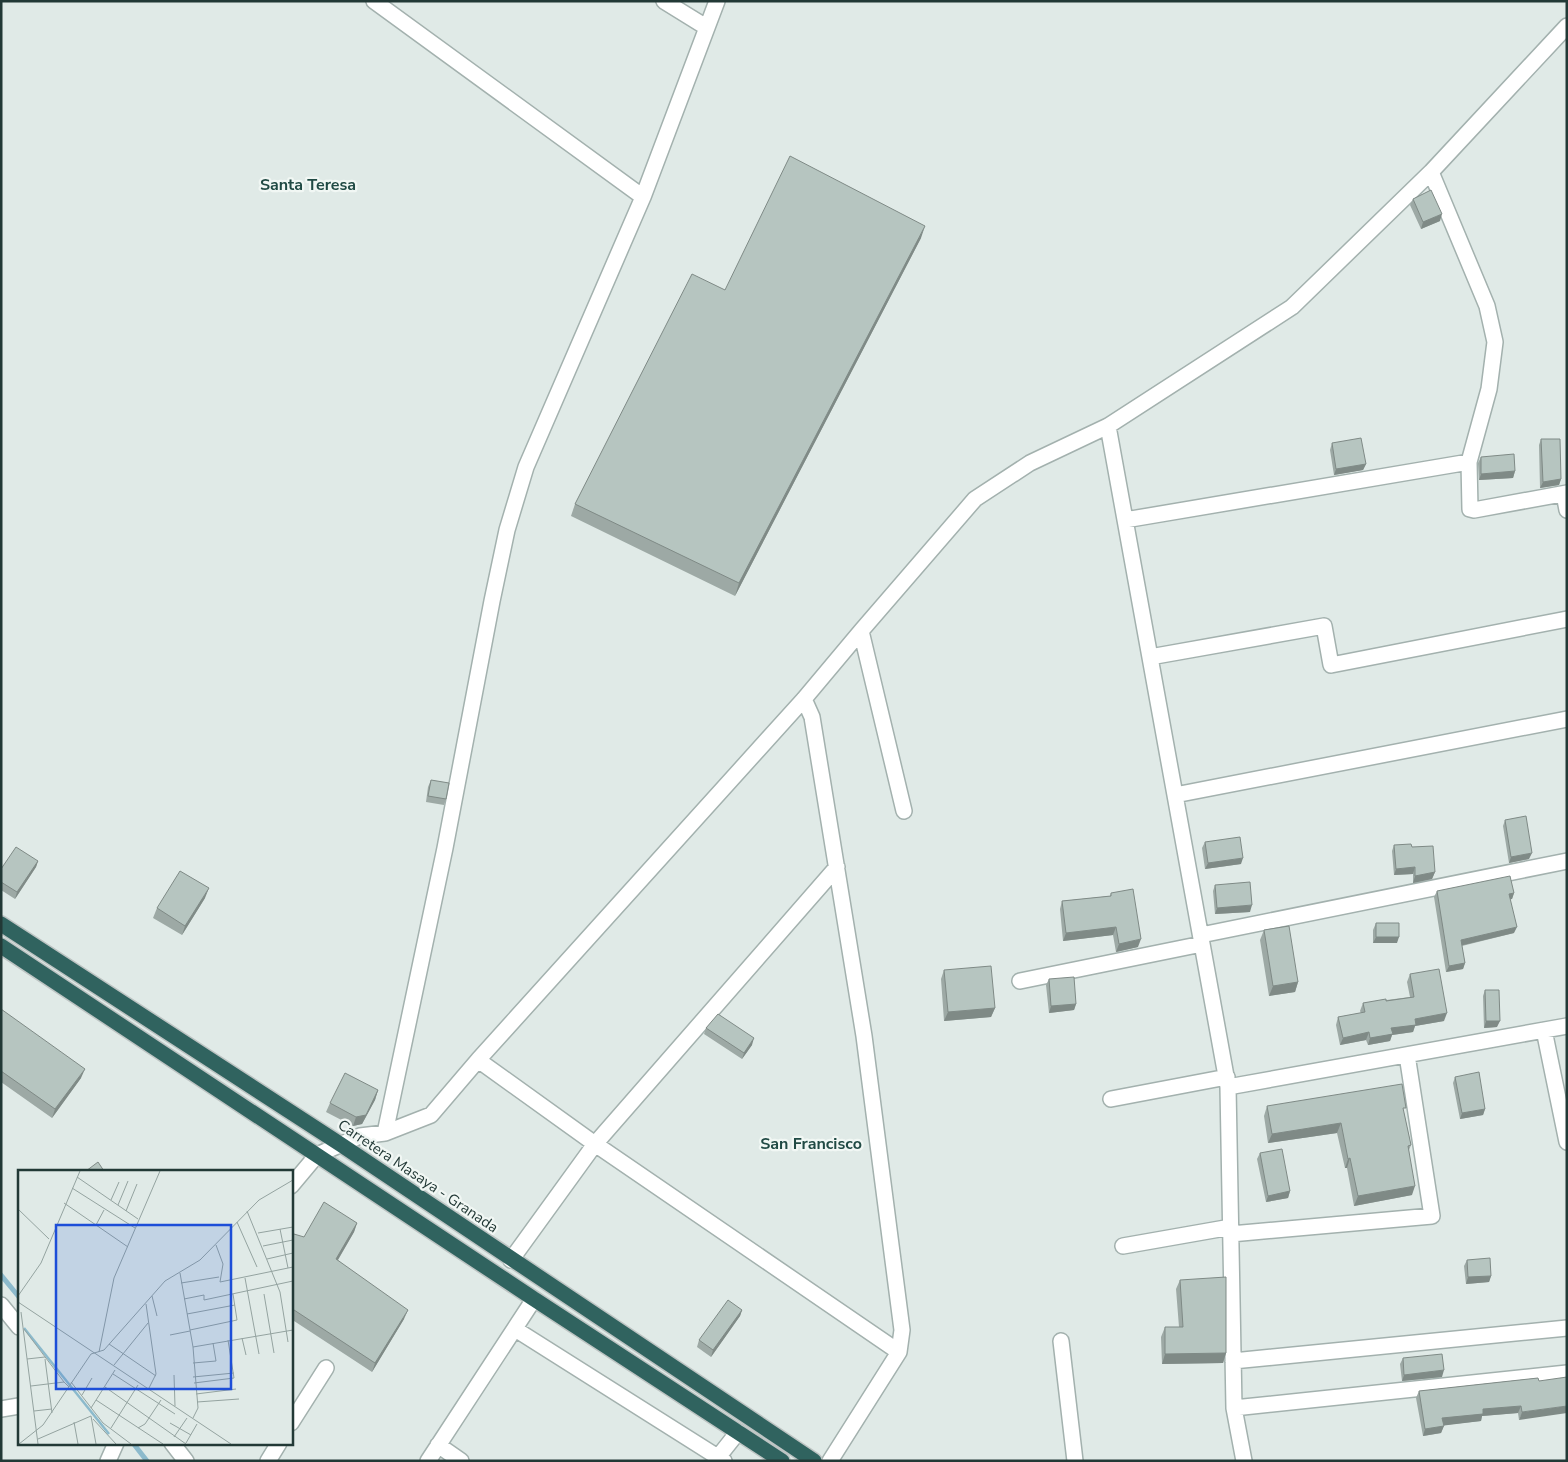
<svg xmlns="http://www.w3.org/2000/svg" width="1568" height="1462" viewBox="0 0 1568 1462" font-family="'Nunito Sans',sans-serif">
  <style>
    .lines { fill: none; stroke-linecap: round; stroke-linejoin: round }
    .stream { stroke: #8cbacc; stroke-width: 5 }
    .minor-casing { stroke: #a3b1ae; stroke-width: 18 }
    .highway-casing { stroke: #bdc4c3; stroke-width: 18 }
    .minor { stroke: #fff; stroke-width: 15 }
    .highway { stroke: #30635f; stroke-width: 15 }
    .wall { fill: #9da9a5 }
    .shaded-wall { fill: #7f8a86 }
    .building { fill: #b6c5c0; stroke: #7f8a86 }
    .labels { text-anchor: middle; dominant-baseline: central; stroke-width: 4.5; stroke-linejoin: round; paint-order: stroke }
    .street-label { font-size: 15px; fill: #223936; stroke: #f1f7f4 }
    .neighbourhood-label { font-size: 16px; font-weight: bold; fill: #204a44; stroke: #f1f7f4 }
    .inset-river { fill: none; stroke: #8cbacc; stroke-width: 2.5 }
    .inset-road { fill: none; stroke: #94a3a0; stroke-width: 1 }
    .view { fill: #1d4ed8; fill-opacity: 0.15; stroke: #1d4ed8; stroke-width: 2.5 }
    .inset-edge { fill: none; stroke: #223936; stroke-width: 2.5 }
  </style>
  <rect width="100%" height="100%" fill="#e0eae7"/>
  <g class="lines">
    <path class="stream" d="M 1,1275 L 19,1297
      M 133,1443 L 147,1461"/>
    <defs>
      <path id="minor" d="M 374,1 L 643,197
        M 664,1 L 706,27
        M 1431,172 L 1487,306 L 1495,342 L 1489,389 L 1469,462 L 1470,509 L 1474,510 L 1567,493
        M 1108,426 L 1228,1087 L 1234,1408 L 1244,1461
        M 1564,494 L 1567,510
        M 1125,520 L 1469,462
        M 861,631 L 904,811
        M 1150,657 L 1324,626 L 1331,665 L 1567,619
        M 804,699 L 812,717 L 864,1036 L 902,1330 L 899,1352 L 830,1461
        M 1175,795 L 1567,719
        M 1201,935 L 1567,861
        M 1020,981 L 1202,944
        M 1544,1030 L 1567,1142
        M 478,1060 L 595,1144 L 899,1352
        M 1228,1087 L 1567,1026
        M 1111,1099 L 1227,1077
        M 385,1133 L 445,848 L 492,601 L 507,530 L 526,467 L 643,197 L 717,1
        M 291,1186 L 317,1155 L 360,1136 L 385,1133 L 431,1115 L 478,1060 L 804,699 L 861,631 L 975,499 L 1030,463 L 1108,426 L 1292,307 L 1431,172 L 1567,26
        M 1231,1234 L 1432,1216 L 1407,1055
        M 1123,1246 L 1231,1227
        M 511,1260 L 595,1144 L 837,867
        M 1,1305 L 19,1327
        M 515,1329 L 724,1461
        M 1061,1341 L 1075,1461
        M 1233,1361 L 1567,1328
        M 1234,1408 L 1567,1373
        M 1,1409 L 19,1406
        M 291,1423 L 326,1368
        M 172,1443 L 186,1461
        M 438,1445 L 461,1461
        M 108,1461 L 116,1443
        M 268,1461 L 279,1443
        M 428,1461 L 534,1299
        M 715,1461 L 738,1432"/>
      <path id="highway" d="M 1,924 L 340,1144 L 814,1461
        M 1,946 L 534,1299 L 782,1461"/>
    </defs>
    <use href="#minor" class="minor-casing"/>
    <use href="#highway" class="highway-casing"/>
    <use href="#minor" class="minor"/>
    <use href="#highway" class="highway"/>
  </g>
  <path class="wall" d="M 1413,199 L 1440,221 L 1421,229 L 1410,205 Z
    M 921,238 L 735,596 L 571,516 L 575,504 L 725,290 Z
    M 1541,439 L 1561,479 L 1559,485 L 1540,488 L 1539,445 Z
    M 1332,443 L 1366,464 L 1363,470 L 1334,475 L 1330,450 Z
    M 1481,457 L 1515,471 L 1513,478 L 1479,480 L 1478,463 Z
    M 431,780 L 446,799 L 444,805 L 426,802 L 428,787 Z
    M 1505,820 L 1529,859 L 1509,863 L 1503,826 Z
    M 1205,842 L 1241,864 L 1205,869 L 1202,848 Z
    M 1394,845 L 1412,847 L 1435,872 L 1432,879 L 1413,883 L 1413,874 L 1394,875 L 1392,851 Z
    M 38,861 L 36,867 L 15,899 L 1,890 L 1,869 Z
    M 1215,885 L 1250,912 L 1215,914 L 1213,891 Z
    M 1437,891 L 1514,893 L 1512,899 L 1510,899 L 1514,933 L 1462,946 L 1465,963 L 1463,969 L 1446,972 L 1434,897 Z
    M 1111,893 L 1138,947 L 1116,952 L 1113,935 L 1063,941 L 1060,909 L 1062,901 L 1110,896 Z
    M 205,898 L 182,935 L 153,918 L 157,908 Z
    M 1376,923 L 1397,943 L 1373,943 L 1373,930 Z
    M 1264,930 L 1298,982 L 1295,992 L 1269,996 L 1260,940 Z
    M 944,970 L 995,1008 L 991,1017 L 944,1021 L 941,979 Z
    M 1410,974 L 1444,1021 L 1415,1026 L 1413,1032 L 1392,1035 L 1390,1041 L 1368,1045 L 1366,1040 L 1340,1045 L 1336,1025 L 1338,1017 L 1361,1013 L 1360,1011 L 1363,1003 L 1410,997 L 1407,982 Z
    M 1049,979 L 1076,1004 L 1074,1010 L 1049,1013 L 1046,985 Z
    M 1485,990 L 1497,1027 L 1484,1028 L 1483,996 Z
    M 1,1009 L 81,1078 L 52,1118 L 1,1082 Z
    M 706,1028 L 752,1045 L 742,1059 L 704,1034 Z
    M 1455,1077 L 1485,1109 L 1483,1115 L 1460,1119 L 1453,1083 Z
    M 378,1090 L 375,1100 L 362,1124 L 353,1126 L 326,1112 L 330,1103 Z
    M 1267,1106 L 1404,1113 L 1411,1145 L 1409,1150 L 1412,1195 L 1354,1206 L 1347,1168 L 1345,1168 L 1337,1133 L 1268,1143 L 1264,1116 Z
    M 1260,1153 L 1290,1191 L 1288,1198 L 1266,1202 L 1257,1159 Z
    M 357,1223 L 354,1232 L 338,1260 L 404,1319 L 372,1372 L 291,1319 L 291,1238 L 304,1237 Z
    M 1467,1260 L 1491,1276 L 1489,1282 L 1466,1284 L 1464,1266 Z
    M 1180,1280 L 1226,1353 L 1223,1363 L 1162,1364 L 1161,1337 L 1165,1327 L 1179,1327 L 1176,1289 Z
    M 742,1310 L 740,1316 L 711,1357 L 697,1347 L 699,1340 Z
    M 1403,1358 L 1442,1377 L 1402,1381 L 1400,1364 Z
    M 1538,1378 L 1519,1420 L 1518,1413 L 1482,1416 L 1481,1421 L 1444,1425 L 1441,1433 L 1423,1436 L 1416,1398 L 1419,1391 Z"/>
  <path class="shaded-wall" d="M 1442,214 L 1440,221 L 1421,229 L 1423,222 Z
    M 925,226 L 921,238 L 735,596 L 739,583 Z
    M 1366,464 L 1363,470 L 1334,475 L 1336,469 Z
    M 1515,471 L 1513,478 L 1479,480 L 1481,474 Z
    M 1561,479 L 1559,485 L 1540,488 L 1543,482 Z
    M 1532,853 L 1529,859 L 1509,863 L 1511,857 Z
    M 1243,858 L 1241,864 L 1205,869 L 1208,863 Z
    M 38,861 L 36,867 L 15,899 L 17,892 Z
    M 1415,867 L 1413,874 L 1394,875 L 1396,869 Z
    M 1435,872 L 1432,879 L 1413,883 L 1415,876 Z
    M 209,888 L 205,898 L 182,935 L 185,926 Z
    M 1514,893 L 1512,899 L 1507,900 L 1509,894 Z
    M 1252,905 L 1250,912 L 1215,914 L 1217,908 Z
    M 1116,927 L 1113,935 L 1063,941 L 1066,933 Z
    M 1517,927 L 1514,933 L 1459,946 L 1461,940 Z
    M 1376,937 L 1399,937 L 1397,943 L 1373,943 Z
    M 1141,939 L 1138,947 L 1116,952 L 1119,944 Z
    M 1465,963 L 1463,969 L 1446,972 L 1449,966 Z
    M 1298,982 L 1295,992 L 1269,996 L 1273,986 Z
    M 1076,1004 L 1074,1010 L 1049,1013 L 1051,1006 Z
    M 995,1008 L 991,1017 L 944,1021 L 948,1012 Z
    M 1447,1013 L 1444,1021 L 1415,1026 L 1413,1032 L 1392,1035 L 1390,1041 L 1368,1045 L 1370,1038 L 1391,1028 L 1415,1019 Z
    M 1486,1021 L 1500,1021 L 1497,1027 L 1484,1028 Z
    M 1369,1032 L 1366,1040 L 1340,1045 L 1343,1038 Z
    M 754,1038 L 752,1045 L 742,1059 L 744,1053 Z
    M 85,1069 L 81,1078 L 52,1118 L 55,1109 Z
    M 378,1090 L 375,1100 L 362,1124 L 353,1126 L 356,1117 Z
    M 1485,1109 L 1483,1115 L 1460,1119 L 1462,1113 Z
    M 1341,1123 L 1337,1133 L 1268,1143 L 1272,1134 Z
    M 1350,1158 L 1347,1168 L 1345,1168 L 1348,1159 Z
    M 1415,1186 L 1412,1195 L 1354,1206 L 1358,1196 Z
    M 1290,1191 L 1288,1198 L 1266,1202 L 1268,1196 Z
    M 357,1223 L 354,1232 L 333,1268 L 336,1259 Z
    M 1491,1276 L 1489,1282 L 1466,1284 L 1468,1277 Z
    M 408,1310 L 404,1319 L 372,1372 L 375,1363 Z
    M 742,1310 L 740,1316 L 711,1357 L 713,1350 Z
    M 1226,1353 L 1223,1363 L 1162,1364 L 1165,1354 Z
    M 1444,1370 L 1442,1377 L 1402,1381 L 1404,1375 Z
    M 1521,1406 L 1518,1413 L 1482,1416 L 1481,1421 L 1440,1426 L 1442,1418 L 1483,1409 Z
    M 1567,1406 L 1567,1413 L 1519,1420 L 1522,1412 Z
    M 1444,1426 L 1441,1433 L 1423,1436 L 1425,1429 Z"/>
  <path class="building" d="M 790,156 L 925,226 L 739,583 L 575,504 L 692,274 L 725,290 Z
    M 1431,190 L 1442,214 L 1423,222 L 1413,199 Z
    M 1361,438 L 1366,464 L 1336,469 L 1332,443 Z
    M 1541,439 L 1560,439 L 1561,479 L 1543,482 Z
    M 1514,454 L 1515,471 L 1481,474 L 1481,457 Z
    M 431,780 L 449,783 L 446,799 L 428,796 Z
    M 1526,816 L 1532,853 L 1511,857 L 1505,820 Z
    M 1240,837 L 1243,858 L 1208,863 L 1205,842 Z
    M 1411,844 L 1412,847 L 1433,846 L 1435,872 L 1415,876 L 1415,867 L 1396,869 L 1394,845 Z
    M 16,847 L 38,861 L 17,892 L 1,882 L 1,869 Z
    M 180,871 L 209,888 L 185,926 L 157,908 Z
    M 1510,876 L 1514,893 L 1509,894 L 1517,927 L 1461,940 L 1465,963 L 1449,966 L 1437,891 Z
    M 1250,882 L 1252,905 L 1217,908 L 1215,885 Z
    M 1133,889 L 1141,939 L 1119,944 L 1116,927 L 1066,933 L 1062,901 L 1111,896 L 1111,893 Z
    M 1376,923 L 1399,923 L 1399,937 L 1376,937 Z
    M 1289,926 L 1298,982 L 1273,986 L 1264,930 Z
    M 991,966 L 995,1008 L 948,1012 L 944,970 Z
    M 1439,969 L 1447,1013 L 1415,1019 L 1416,1025 L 1391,1028 L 1393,1034 L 1370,1038 L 1369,1032 L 1343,1038 L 1338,1017 L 1365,1012 L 1363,1003 L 1386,999 L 1386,1001 L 1414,997 L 1410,974 Z
    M 1074,977 L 1076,1004 L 1051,1006 L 1049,979 Z
    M 1485,990 L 1499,990 L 1500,1021 L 1486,1021 Z
    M 1,1009 L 85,1069 L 55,1109 L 1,1071 Z
    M 718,1014 L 754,1038 L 744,1053 L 706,1028 Z
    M 1479,1072 L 1485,1109 L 1462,1113 L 1455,1077 Z
    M 345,1073 L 378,1090 L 366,1115 L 356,1117 L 330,1103 Z
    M 1402,1084 L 1406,1108 L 1403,1108 L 1411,1145 L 1408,1146 L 1415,1186 L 1358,1196 L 1350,1158 L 1348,1159 L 1341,1123 L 1272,1134 L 1267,1106 Z
    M 1282,1149 L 1290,1191 L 1268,1196 L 1260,1153 Z
    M 98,1162 L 104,1171 L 86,1171 Z
    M 324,1202 L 357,1223 L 336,1259 L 408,1310 L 375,1363 L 291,1308 L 291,1238 L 294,1234 L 304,1237 Z
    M 1490,1258 L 1491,1276 L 1468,1277 L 1467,1260 Z
    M 1226,1277 L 1226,1353 L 1165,1354 L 1165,1327 L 1183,1327 L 1180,1280 Z
    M 728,1300 L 742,1310 L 713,1350 L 699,1340 Z
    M 1442,1354 L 1444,1370 L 1404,1375 L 1403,1358 Z
    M 1567,1377 L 1567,1406 L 1522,1412 L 1521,1406 L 1483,1409 L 1483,1414 L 1442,1418 L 1444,1426 L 1425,1429 L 1419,1391 L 1538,1378 L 1539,1381 Z"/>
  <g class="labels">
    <g class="street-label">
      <text transform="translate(418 1176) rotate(34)">Carretera Masaya - Granada</text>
    </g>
    <g class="neighbourhood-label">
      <text x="308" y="185">Santa Teresa</text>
      <text x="811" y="1144">San Francisco</text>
    </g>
  </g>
  <g transform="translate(18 1170)">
    <rect width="275" height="275" fill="#e0eae7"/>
    <path class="inset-river" d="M 6,158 L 91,264"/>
    <path class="inset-road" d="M 59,7 L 120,49M 54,18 L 117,58M 93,30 L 101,12M 46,33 L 110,77M 100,35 L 110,11M 0,39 L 31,69M 108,41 L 119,14M 229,41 L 262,122 L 270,172M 219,52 L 239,97M 78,55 L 86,40M 262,59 L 270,98M 240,63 L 275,57M 198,75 L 205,94 L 202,112 L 275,97M 245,76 L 275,70M 249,89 L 275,83M 162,103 L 175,177 L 180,238 L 175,248M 227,108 L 241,184M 163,113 L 201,107M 246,124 L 256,183M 0,126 L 23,93 L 62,1M 134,126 L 139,146M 166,129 L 186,125 L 186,130 L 275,111M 0,132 L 213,274M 128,134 L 138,204 L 131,218M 3,142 L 20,274M 169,144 L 217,135M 6,159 L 46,212M 172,160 L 219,150 L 215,124M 152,165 L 172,161M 224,168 L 228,185M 91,174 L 138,206M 175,177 L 275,160M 81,182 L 96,108 L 142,1M 9,189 L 27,187M 27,189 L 34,243M 175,193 L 198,191 L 195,173M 96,195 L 130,153M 95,204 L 157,244M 156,205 L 157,236M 175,207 L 216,203M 53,212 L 85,253 L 113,274M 176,213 L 216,208 L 210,170M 13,216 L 46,212 L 51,217M 87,217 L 168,274M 178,224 L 218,219M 64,225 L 74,208M 78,230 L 145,274M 179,232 L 221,229M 73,238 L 97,200M 16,241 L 34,239M 75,249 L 98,274M 56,252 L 60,274M 152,253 L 173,265M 93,258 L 120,215M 120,258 L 127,254 L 143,230M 156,267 L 169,248M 20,269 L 73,246 L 78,274M 168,273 L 179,254M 1,274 L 25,255 L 73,184 L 86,180 L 147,111 L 182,90 L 241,30 L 275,10"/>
    <path class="view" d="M 38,55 L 213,55 L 213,219 L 38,219 Z"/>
    <rect width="275" height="275" class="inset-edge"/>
  </g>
  <rect width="1568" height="1462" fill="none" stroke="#223936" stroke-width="5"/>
</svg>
